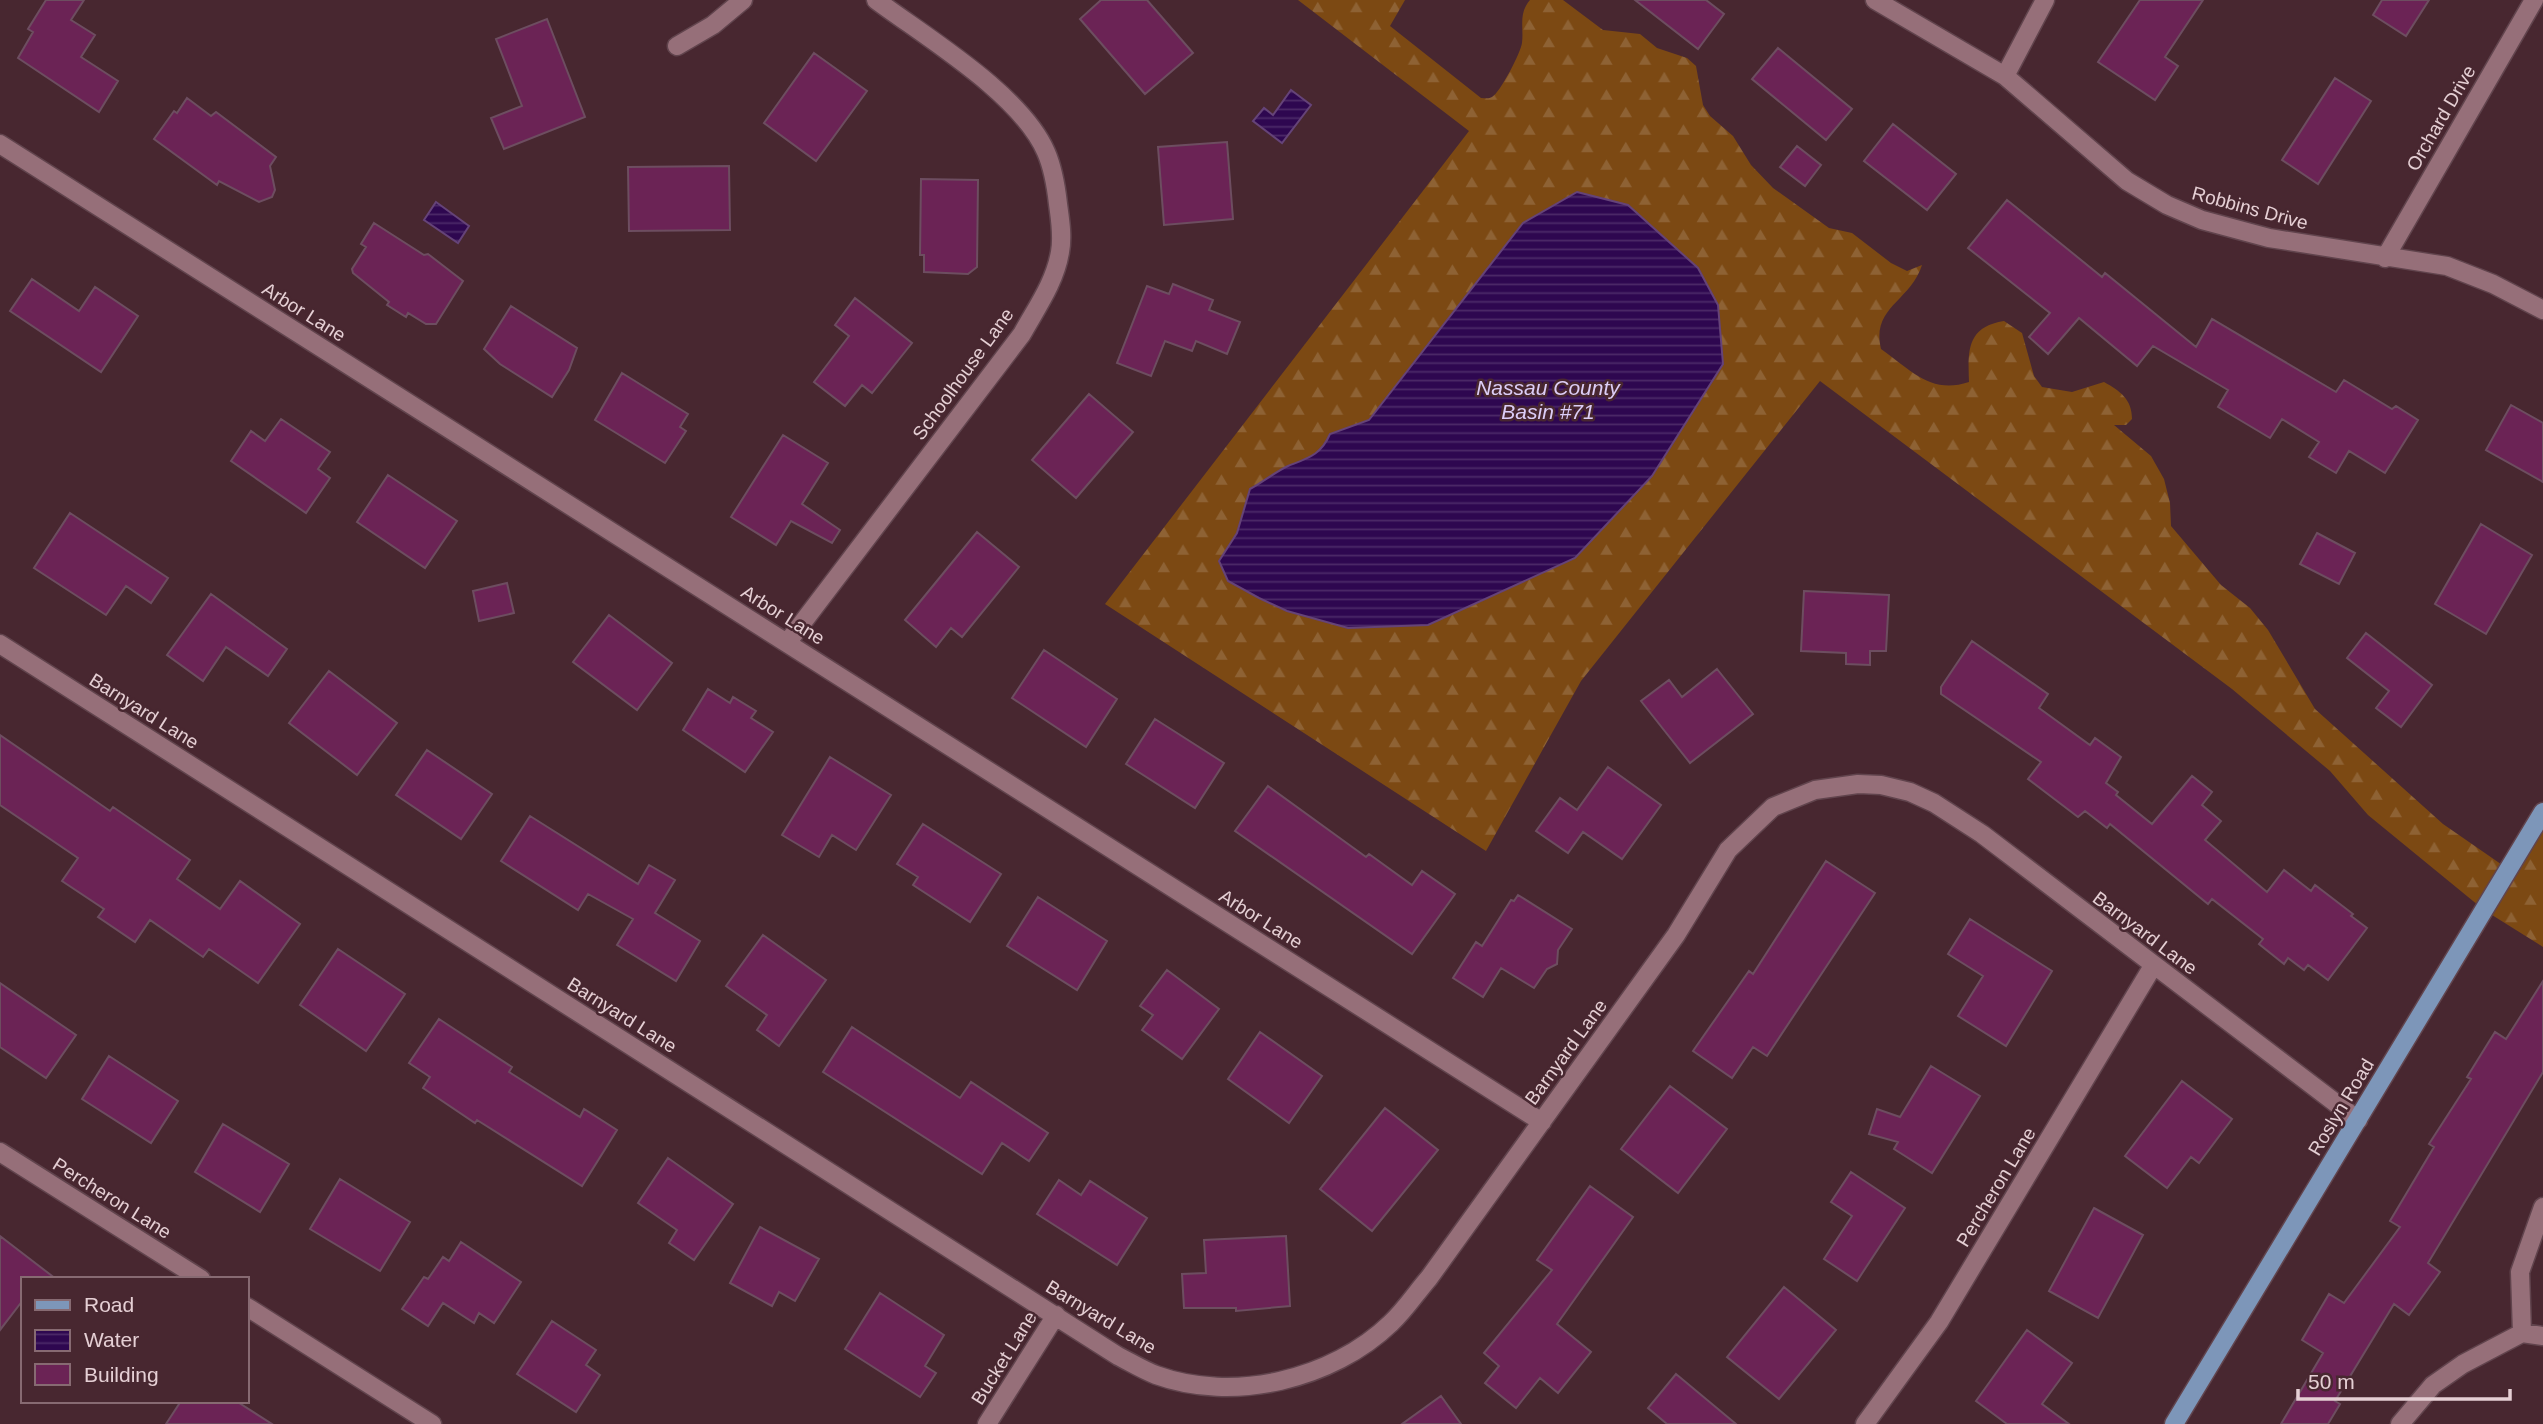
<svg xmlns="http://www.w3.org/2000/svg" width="2543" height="1424" viewBox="0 0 2543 1424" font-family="Helvetica,sans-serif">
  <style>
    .forest { fill: url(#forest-firs) }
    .water { fill: url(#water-rules); stroke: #654378; stroke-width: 2 }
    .building { fill: #6b2355; stroke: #6d4d60; stroke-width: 2 }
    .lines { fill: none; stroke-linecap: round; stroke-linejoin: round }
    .minor-casing { stroke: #61444d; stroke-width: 21 }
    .major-casing { stroke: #61444d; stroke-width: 21 }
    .minor { stroke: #966f79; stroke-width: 18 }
    .major { stroke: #7d96b9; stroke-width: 18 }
    .labels { text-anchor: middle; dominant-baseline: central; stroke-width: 5; stroke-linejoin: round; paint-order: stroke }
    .street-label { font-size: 19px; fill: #e5cfd4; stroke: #482730 }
    .water-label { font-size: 21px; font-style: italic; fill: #dccdf7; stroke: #482730 }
  </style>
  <defs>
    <pattern id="forest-firs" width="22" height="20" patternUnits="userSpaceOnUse" patternTransform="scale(1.75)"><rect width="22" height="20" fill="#7c4913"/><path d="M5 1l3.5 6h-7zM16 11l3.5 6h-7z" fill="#8e6234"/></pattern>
    <pattern id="water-rules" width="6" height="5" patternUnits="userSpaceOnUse" patternTransform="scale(1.75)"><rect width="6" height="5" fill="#2e0750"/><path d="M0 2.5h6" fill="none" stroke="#4c2a68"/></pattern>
  </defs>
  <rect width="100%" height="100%" fill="#482730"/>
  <path class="forest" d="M 1298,0 L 1405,0 L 1390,26 L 1481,98 C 1485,98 1489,99 1492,97 C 1500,93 1521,52 1522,43 C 1524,27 1518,14 1530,0 L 1563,0 L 1603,30 L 1640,34 L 1657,48 L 1687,58 L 1696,66 L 1703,105 L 1710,116 L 1733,136 L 1751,165 L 1773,188 L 1829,228 L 1852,233 L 1891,263 L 1907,271 L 1922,265 C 1910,302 1871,307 1881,349 C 1911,370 1931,395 1969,382 C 1968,352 1966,327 2004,321 L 2022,333 L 2034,376 L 2042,387 L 2072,392 L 2104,382 C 2120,391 2132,399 2132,419 L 2126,425 L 2114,425 L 2151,456 L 2164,479 L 2170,503 L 2171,526 L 2221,585 L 2250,608 L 2268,630 L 2315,709 L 2443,824 L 2508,869 L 2543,815 L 2543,947 L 2484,910 L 2368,815 L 2330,771 L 2232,689 L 1820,381 L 1581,681 L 1486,851 L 1105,604 L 1469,131 Z"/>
  <path class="water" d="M 1291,90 L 1311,105 L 1282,143 L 1253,121 L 1264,108 L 1273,115 Z
    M 1577,192 L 1628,205 L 1698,268 L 1718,305 L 1723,364 L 1652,476 L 1575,558 L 1428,625 L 1348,628 L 1287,611 L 1259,598 L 1228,581 L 1219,561 L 1237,533 L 1250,489 C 1263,482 1275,472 1288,466 C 1308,458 1321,455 1330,434 L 1369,420 L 1523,223 Z
    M 436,202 L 469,226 L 458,243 L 424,220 Z"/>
  <path class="building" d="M 46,0 L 84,0 L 71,20 L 95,35 L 81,57 L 118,81 L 99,112 L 18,58 L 33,32 L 28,29 Z
    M 1101,0 L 1147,0 L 1193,53 L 1145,94 L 1080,19 Z
    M 1635,0 L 1706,0 L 1724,14 L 1698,49 Z
    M 2140,0 L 2203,0 L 2165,57 L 2178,66 L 2155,100 L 2098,62 Z
    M 2382,0 L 2429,0 L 2406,36 L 2373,15 Z
    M 547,19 L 585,117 L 504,149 L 491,118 L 522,106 L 496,39 Z
    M 1778,48 L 1852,109 L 1826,140 L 1752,79 Z
    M 814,53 L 867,91 L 816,161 L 764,123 Z
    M 2335,78 L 2371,101 L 2318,184 L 2282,160 Z
    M 187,98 L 211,116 L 216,112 L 276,157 L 270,166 L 275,190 L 272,197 L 259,202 L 219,181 L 217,185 L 154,139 L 174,111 L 177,113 Z
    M 1893,124 L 1956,174 L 1927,210 L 1864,161 Z
    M 1227,142 L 1233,219 L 1164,225 L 1158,147 Z
    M 1797,146 L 1821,165 L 1805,186 L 1780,167 Z
    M 729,166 L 730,230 L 629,231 L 628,167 Z
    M 921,179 L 978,180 L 977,267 L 968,274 L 924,272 L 924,255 L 920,255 Z
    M 2007,200 L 2102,277 L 2105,273 L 2196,347 L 2212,319 L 2336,392 L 2344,380 L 2392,409 L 2396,406 L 2418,420 L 2385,473 L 2349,451 L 2336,473 L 2309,457 L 2319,442 L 2282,419 L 2270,438 L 2218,407 L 2228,390 L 2153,346 L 2137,366 L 2079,318 L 2048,354 L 2029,337 L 2050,313 L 1968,248 Z
    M 374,223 L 424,255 L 428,254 L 463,281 L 436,324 L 426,324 L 408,313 L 406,317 L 387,305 L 389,302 L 353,273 L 352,269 L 366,247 L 361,244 Z
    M 32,279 L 79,311 L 95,287 L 138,316 L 101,372 L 10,311 Z
    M 1173,284 L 1213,300 L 1209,310 L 1240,322 L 1227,354 L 1196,341 L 1192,351 L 1165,341 L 1151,376 L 1117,363 L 1147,286 L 1169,294 Z
    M 855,298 L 912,343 L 872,393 L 862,385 L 845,406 L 814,382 L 849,336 L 835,325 Z
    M 511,306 L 577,348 L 569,370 L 552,397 L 500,364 L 484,349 Z
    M 622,373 L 688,414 L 680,427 L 686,431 L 665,463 L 595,420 Z
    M 1089,394 L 1133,432 L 1076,498 L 1032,460 Z
    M 2511,405 L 2543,423 L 2543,482 L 2486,450 Z
    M 281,419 L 330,452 L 318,469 L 330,478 L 306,513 L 231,461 L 251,431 L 265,441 Z
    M 783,435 L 828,463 L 802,504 L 840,530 L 832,543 L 791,521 L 776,545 L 731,517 Z
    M 388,475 L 457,521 L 425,568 L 357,522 Z
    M 70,513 L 168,578 L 151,603 L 126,586 L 106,615 L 34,568 Z
    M 2481,524 L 2532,555 L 2486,634 L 2435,604 Z
    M 977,532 L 1019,567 L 962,637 L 951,628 L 936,647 L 905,620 Z
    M 2317,533 L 2355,553 L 2339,584 L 2300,564 Z
    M 507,583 L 514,613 L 479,621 L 473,591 Z
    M 1804,591 L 1889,595 L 1886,651 L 1870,651 L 1870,665 L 1846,664 L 1846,653 L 1801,651 Z
    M 211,594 L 287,649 L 268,676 L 226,647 L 203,681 L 167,655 Z
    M 609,615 L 672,663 L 637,710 L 573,662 Z
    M 2366,633 L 2432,685 L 2401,727 L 2376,708 L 2389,691 L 2347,658 Z
    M 1972,641 L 2048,694 L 2039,708 L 2090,745 L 2095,738 L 2121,757 L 2106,783 L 2118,792 L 2116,795 L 2152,824 L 2192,776 L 2212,792 L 2202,805 L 2221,821 L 2205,840 L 2267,892 L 2284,870 L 2311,891 L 2315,885 L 2353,914 L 2351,916 L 2367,928 L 2328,980 L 2308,965 L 2304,970 L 2288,958 L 2284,964 L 2259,944 L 2263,939 L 2212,899 L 2208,904 L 2110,824 L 2107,828 L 2085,811 L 2078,817 L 2028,779 L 2041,762 L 1941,694 L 1941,687 Z
    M 1044,650 L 1117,699 L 1086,747 L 1012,698 Z
    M 1717,669 L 1753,714 L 1690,763 L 1641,701 L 1669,680 L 1682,697 Z
    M 329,671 L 397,723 L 357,775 L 289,723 Z
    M 708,689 L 730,703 L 733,697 L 756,711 L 751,718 L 773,732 L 745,772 L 683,730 Z
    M 1155,719 L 1224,763 L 1195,808 L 1126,764 Z
    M 0,735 L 110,811 L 113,807 L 190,860 L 177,879 L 220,909 L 240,881 L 300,924 L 258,983 L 209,949 L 203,957 L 150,920 L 135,942 L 98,917 L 104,909 L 62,881 L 78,858 L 0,805 Z
    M 427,750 L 492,794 L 461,839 L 396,795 Z
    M 830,757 L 891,795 L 856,850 L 832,835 L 819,857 L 782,835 Z
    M 1608,767 L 1661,805 L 1622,859 L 1583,832 L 1568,853 L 1536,831 L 1560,798 L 1577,810 Z
    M 1268,786 L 1366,857 L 1369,854 L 1412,885 L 1422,871 L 1455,894 L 1412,954 L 1235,831 Z
    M 530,816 L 638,884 L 649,865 L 675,880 L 655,913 L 700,941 L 676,981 L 617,945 L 633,919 L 588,894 L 578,910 L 501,861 Z
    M 923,824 L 1001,874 L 970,922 L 913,885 L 918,877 L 897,864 Z
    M 1826,861 L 1875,893 L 1767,1056 L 1753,1047 L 1732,1078 L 1693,1051 L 1749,971 L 1753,974 Z
    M 1518,895 L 1572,929 L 1558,950 L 1557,964 L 1547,969 L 1534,988 L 1501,968 L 1483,997 L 1453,978 L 1476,942 L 1482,946 L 1511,900 L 1514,901 Z
    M 1038,897 L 1107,941 L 1077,990 L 1007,946 Z
    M 1970,919 L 2052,971 L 2006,1046 L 1958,1016 L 1983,976 L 1948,954 Z
    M 763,935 L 826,980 L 779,1046 L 757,1030 L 767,1015 L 726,986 Z
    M 338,949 L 405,994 L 366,1051 L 300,1005 Z
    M 1167,970 L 1219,1009 L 1182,1059 L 1142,1030 L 1153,1015 L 1140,1006 Z
    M 2543,981 L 2543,1072 L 2428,1263 L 2440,1272 L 2409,1315 L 2394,1304 L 2335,1401 L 2340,1404 L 2328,1424 L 2281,1424 L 2323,1353 L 2302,1340 L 2329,1294 L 2344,1303 L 2400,1227 L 2390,1221 L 2434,1147 L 2429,1144 L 2471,1079 L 2467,1077 L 2495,1032 L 2506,1039 Z
    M 0,983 L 76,1035 L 46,1078 L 0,1047 Z
    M 439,1019 L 512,1067 L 509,1072 L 580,1117 L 584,1109 L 617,1130 L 582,1186 L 477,1120 L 475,1123 L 423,1088 L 430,1077 L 409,1063 Z
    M 852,1027 L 960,1098 L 971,1082 L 1048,1133 L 1029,1161 L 1002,1143 L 982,1174 L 823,1072 Z
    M 1260,1032 L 1322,1076 L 1289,1123 L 1228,1079 Z
    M 109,1056 L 178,1101 L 151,1143 L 82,1099 Z
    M 1931,1066 L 1980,1096 L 1932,1173 L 1894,1149 L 1898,1142 L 1869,1134 L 1877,1109 L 1900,1117 Z
    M 2182,1081 L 2232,1119 L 2199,1163 L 2191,1157 L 2167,1188 L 2125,1156 Z
    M 1670,1086 L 1727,1129 L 1678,1193 L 1621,1149 Z
    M 1385,1108 L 1438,1150 L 1372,1231 L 1320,1189 Z
    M 223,1124 L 289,1164 L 260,1212 L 195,1172 Z
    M 668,1158 L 733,1204 L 694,1260 L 669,1243 L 677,1230 L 638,1203 Z
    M 1851,1172 L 1905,1208 L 1857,1281 L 1824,1259 L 1852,1216 L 1831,1202 Z
    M 340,1179 L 410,1222 L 380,1271 L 310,1229 Z
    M 1059,1180 L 1081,1195 L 1090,1181 L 1147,1218 L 1117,1265 L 1037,1214 Z
    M 1590,1186 L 1633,1217 L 1557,1324 L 1591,1352 L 1558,1393 L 1540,1378 L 1516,1408 L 1485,1383 L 1499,1366 L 1484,1353 L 1552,1270 L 1537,1260 Z
    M 2094,1208 L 2143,1235 L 2098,1318 L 2049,1291 Z
    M 760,1227 L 819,1259 L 795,1301 L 779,1292 L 772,1306 L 730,1283 Z
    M 0,1236 L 56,1279 L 23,1279 L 23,1300 L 0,1330 Z
    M 1286,1236 L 1290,1306 L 1236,1311 L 1236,1308 L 1184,1308 L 1182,1274 L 1206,1273 L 1204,1240 Z
    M 461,1242 L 521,1282 L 494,1323 L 479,1313 L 474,1323 L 443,1303 L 428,1326 L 402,1309 L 424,1277 L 428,1279 L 443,1257 L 449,1261 Z
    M 1784,1287 L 1836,1330 L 1779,1399 L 1727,1357 Z
    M 880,1293 L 944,1335 L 925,1366 L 936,1373 L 920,1397 L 845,1349 Z
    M 552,1321 L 596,1350 L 586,1365 L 600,1375 L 576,1412 L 517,1374 Z
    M 2027,1330 L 2072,1363 L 2042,1404 L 2069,1424 L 2007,1424 L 1976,1401 Z
    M 1676,1374 L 1736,1424 L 1667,1424 L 1648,1408 Z
    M 1441,1396 L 1461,1424 L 1402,1424 Z
    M 181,1401 L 236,1401 L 272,1424 L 166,1424 Z"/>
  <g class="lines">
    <defs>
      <path id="minor" d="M 1875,0 L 2005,76 L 2127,181 L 2167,205 L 2202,220 L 2269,238 L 2447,266 L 2493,284 L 2543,310
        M 677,46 L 713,25 L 743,0
        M 2005,76 L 2045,0
        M 0,144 L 1542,1122
        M 2385,258 L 2534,0
        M 787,643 L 1022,334 C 1037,307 1055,282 1060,252 C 1063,236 1060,219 1058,204 C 1056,186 1053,168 1046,152 C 1021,94 927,38 876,0
        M 0,644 L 1118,1356 C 1130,1362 1143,1370 1156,1375 C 1233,1403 1332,1380 1391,1323 C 1405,1310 1416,1293 1429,1278 L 1676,935 L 1728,850 L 1773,807 L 1815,790 L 1858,784 L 1881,785 L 1910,792 L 1934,803 L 1982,834 L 2358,1120
        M 0,1152 L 201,1279
        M 247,1307 L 432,1424
        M 2522,1333 L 2520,1272 L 2543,1207
        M 987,1424 L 1056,1315
        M 1865,1424 L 1939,1322 L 2153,966
        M 2400,1424 L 2433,1385 L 2463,1364 L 2522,1333 L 2543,1336"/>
      <path id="major" d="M 2174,1424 L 2543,812"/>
    </defs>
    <use href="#minor" class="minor-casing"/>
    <use href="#major" class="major-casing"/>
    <use href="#minor" class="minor"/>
    <use href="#major" class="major"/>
  </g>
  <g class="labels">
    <g class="street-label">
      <text transform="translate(2441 118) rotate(-60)">Orchard Drive</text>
      <text transform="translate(2250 208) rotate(15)">Robbins Drive</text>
      <text transform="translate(304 312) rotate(32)">Arbor Lane</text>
      <text transform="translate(963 374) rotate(-54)">Schoolhouse Lane</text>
      <text transform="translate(783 615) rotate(32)">Arbor Lane</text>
      <text transform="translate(144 711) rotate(32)">Barnyard Lane</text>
      <text transform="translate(1261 919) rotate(32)">Arbor Lane</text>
      <text transform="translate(2145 933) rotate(37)">Barnyard Lane</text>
      <text transform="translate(622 1015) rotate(32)">Barnyard Lane</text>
      <text transform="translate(1566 1052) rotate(-54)">Barnyard Lane</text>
      <text transform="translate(2341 1107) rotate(-59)">Roslyn Road</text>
      <text transform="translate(1996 1187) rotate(-59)">Percheron Lane</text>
      <text transform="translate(112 1198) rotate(32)">Percheron Lane</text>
      <text transform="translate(1101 1317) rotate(31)">Barnyard Lane</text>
      <text transform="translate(1004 1358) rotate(-58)">Bucket Lane</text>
    </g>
    <g class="water-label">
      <text x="1548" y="387">Nassau County<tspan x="1548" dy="24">Basin #71</tspan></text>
    </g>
  </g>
  <rect x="21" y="1277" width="228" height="126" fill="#482730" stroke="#876a72" stroke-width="2"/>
  <rect x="35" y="1300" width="35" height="10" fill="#7d96b9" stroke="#876a72" stroke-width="2"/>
  <text x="84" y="1312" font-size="21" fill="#e5cfd4">Road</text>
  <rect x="35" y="1330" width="35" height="21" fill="url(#water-rules)" stroke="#876a72" stroke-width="2"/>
  <text x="84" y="1347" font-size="21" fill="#e5cfd4">Water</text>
  <rect x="35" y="1364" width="35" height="21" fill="#6b2355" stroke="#876a72" stroke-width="2"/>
  <text x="84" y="1382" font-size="21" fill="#e5cfd4">Building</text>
  <path d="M2298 1389v10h212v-10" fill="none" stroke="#e5cfd4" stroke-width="3.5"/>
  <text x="2308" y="1389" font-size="21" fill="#e5cfd4" stroke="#482730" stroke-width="5" paint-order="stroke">50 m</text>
</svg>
